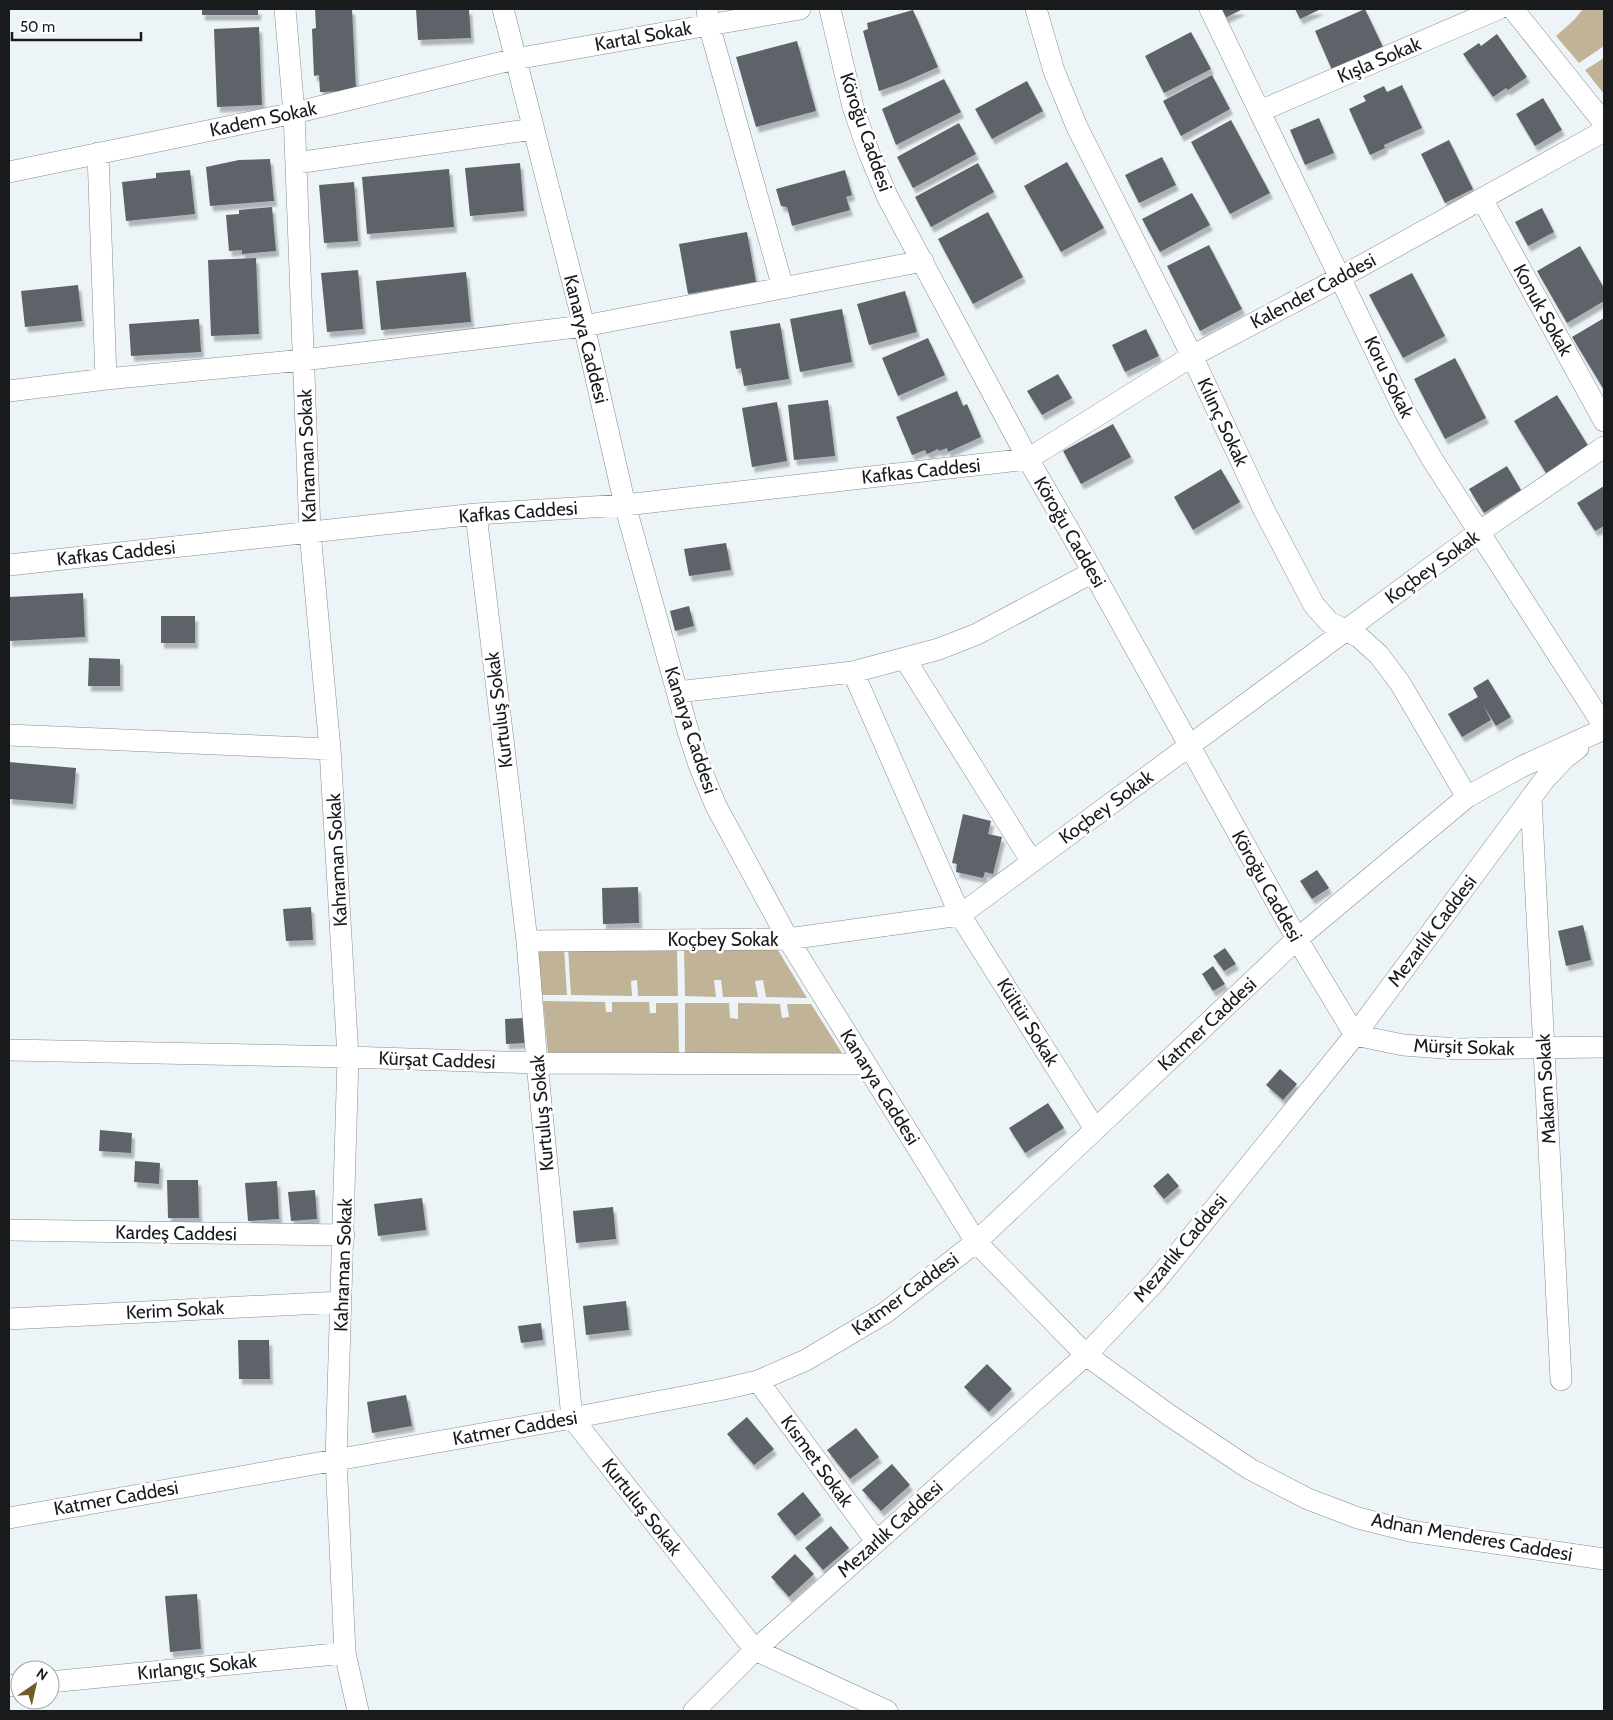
<svg xmlns="http://www.w3.org/2000/svg" width="1613" height="1720" viewBox="0 0 1613 1720" font-family="Cabin,sans-serif">
  <style>
    .forest { fill: #c0b398 }
    .building { fill: #5d6467; filter: url(#shadow) }
    .lines { fill: none; stroke-linecap: round; stroke-linejoin: round }
    .minor-casing { stroke: #868d90; stroke-width: 22 }
    .minor { stroke: #fff; stroke-width: 21 }
    .labels { text-anchor: middle; dominant-baseline: central; stroke-width: 5; stroke-linejoin: round; paint-order: stroke }
    .street-label { font-size: 19px; fill: #181a1c; stroke: #fff }
  </style>
  <defs>
    <filter id="shadow"><feDropShadow dx="3" dy="5.5" stdDeviation="1" flood-color="#0004"/></filter>
  </defs>
  <rect width="100%" height="100%" fill="#ecf4f8"/>
  <path class="forest" d="M 1583,9 L 1601,9 L 1604,12 L 1604,46 L 1579,63 L 1556,36 L 1574,20 Z
    M 1604,58 L 1604,94 L 1585,70 Z
    M 776,947 L 807,998 L 766,997 L 763,980 L 755,981 L 758,997 L 723,997 L 721,980 L 714,980 L 716,997 L 685,996 L 684,948 Z
    M 564,948 L 567,995 L 541,995 L 536,953 L 540,949 Z
    M 568,948 L 677,948 L 678,996 L 638,996 L 637,980 L 631,981 L 632,996 L 571,995 Z
    M 543,1001 L 605,1002 L 606,1012 L 612,1012 L 612,1002 L 649,1002 L 650,1013 L 656,1013 L 656,1003 L 678,1003 L 679,1056 L 548,1053 Z
    M 685,1003 L 729,1003 L 730,1018 L 738,1019 L 738,1003 L 780,1004 L 782,1018 L 789,1017 L 787,1004 L 811,1004 L 842,1053 L 840,1057 L 685,1056 Z"/>
  <path class="building" d="M 202,9 L 258,9 L 258,15 L 202,15 Z
    M 315,9 L 352,9 L 356,91 L 320,92 L 319,75 L 314,76 L 312,29 L 316,28 Z
    M 416,9 L 469,9 L 471,38 L 418,40 Z
    M 1220,9 L 1243,9 L 1225,18 Z
    M 1295,9 L 1321,9 L 1300,19 Z
    M 1365,9 L 1383,47 L 1332,70 L 1315,31 Z
    M 913,10 L 938,67 L 902,83 L 879,91 L 863,31 L 868,29 L 867,23 Z
    M 259,27 L 262,105 L 217,107 L 214,29 Z
    M 1191,32 L 1211,69 L 1164,93 L 1145,56 Z
    M 1497,34 L 1527,77 L 1508,90 L 1506,88 L 1493,97 L 1463,54 L 1479,43 L 1481,46 Z
    M 797,41 L 816,111 L 756,127 L 736,57 Z
    M 1212,75 L 1230,109 L 1181,136 L 1163,101 Z
    M 944,79 L 961,112 L 896,145 L 882,109 Z
    M 1027,81 L 1043,111 L 992,139 L 975,109 Z
    M 1402,85 L 1422,128 L 1384,145 L 1385,148 L 1370,155 L 1349,109 L 1366,101 L 1363,96 L 1384,86 L 1387,92 Z
    M 1543,98 L 1562,130 L 1535,146 L 1516,114 Z
    M 1319,118 L 1334,153 L 1305,165 L 1290,130 Z
    M 1231,120 L 1270,193 L 1230,214 L 1191,142 Z
    M 959,123 L 976,154 L 913,188 L 897,157 Z
    M 1449,140 L 1473,189 L 1445,203 L 1421,154 Z
    M 1162,157 L 1176,185 L 1139,203 L 1125,175 Z
    M 270,159 L 274,201 L 210,206 L 206,167 L 239,160 Z
    M 1067,162 L 1104,228 L 1061,252 L 1024,186 Z
    M 520,163 L 524,211 L 470,216 L 465,168 Z
    M 978,163 L 994,192 L 931,227 L 915,197 Z
    M 449,169 L 454,227 L 367,234 L 362,177 Z
    M 190,170 L 195,214 L 126,221 L 122,182 L 156,178 L 156,173 Z
    M 845,170 L 852,195 L 846,197 L 850,210 L 792,226 L 787,207 L 781,206 L 776,189 Z
    M 354,182 L 358,241 L 324,243 L 319,185 Z
    M 1192,193 L 1210,225 L 1160,252 L 1142,219 Z
    M 272,207 L 276,251 L 242,254 L 242,250 L 229,251 L 226,215 L 239,214 L 239,210 Z
    M 1542,208 L 1554,232 L 1528,246 L 1515,222 Z
    M 988,212 L 1023,277 L 973,304 L 938,239 Z
    M 747,232 L 756,282 L 688,294 L 679,244 Z
    M 1209,245 L 1242,309 L 1200,331 L 1167,266 Z
    M 1580,246 L 1604,288 L 1604,301 L 1567,323 L 1537,271 Z
    M 256,258 L 259,334 L 211,336 L 208,260 Z
    M 358,270 L 363,329 L 327,332 L 321,273 Z
    M 466,272 L 471,322 L 381,330 L 376,281 Z
    M 1412,273 L 1445,336 L 1403,358 L 1369,295 Z
    M 78,285 L 82,321 L 25,327 L 21,291 Z
    M 905,291 L 917,332 L 869,345 L 857,304 Z
    M 842,309 L 852,362 L 800,372 L 790,319 Z
    M 1604,318 L 1604,390 L 1572,337 Z
    M 199,319 L 201,352 L 131,356 L 129,324 Z
    M 780,323 L 789,379 L 744,386 L 741,368 L 736,369 L 730,331 Z
    M 1146,329 L 1159,356 L 1125,372 L 1112,345 Z
    M 928,338 L 945,375 L 898,396 L 882,358 Z
    M 1455,358 L 1486,418 L 1445,439 L 1414,379 Z
    M 1058,374 L 1072,398 L 1042,415 L 1027,391 Z
    M 957,391 L 963,406 L 967,404 L 981,437 L 948,452 L 947,448 L 939,451 L 938,449 L 927,454 L 925,450 L 912,455 L 896,417 Z
    M 1557,395 L 1589,447 L 1546,473 L 1514,421 Z
    M 828,400 L 835,456 L 794,460 L 788,405 Z
    M 777,402 L 787,461 L 752,467 L 742,408 Z
    M 1113,424 L 1131,457 L 1081,484 L 1063,451 Z
    M 1507,466 L 1521,490 L 1484,513 L 1469,489 Z
    M 1221,469 L 1240,502 L 1193,530 L 1174,497 Z
    M 1604,486 L 1604,526 L 1595,531 L 1577,503 Z
    M 726,543 L 731,570 L 689,576 L 684,549 Z
    M 83,593 L 85,637 L 9,641 L 9,597 Z
    M 689,606 L 694,626 L 675,631 L 670,611 Z
    M 161,616 L 195,616 L 195,643 L 161,643 Z
    M 89,658 L 120,659 L 120,686 L 88,686 Z
    M 1488,679 L 1511,717 L 1496,726 L 1483,705 L 1491,720 L 1462,737 L 1448,714 L 1478,697 L 1473,688 Z
    M 9,762 L 76,768 L 73,804 L 9,799 Z
    M 963,814 L 991,821 L 988,834 L 1002,837 L 993,874 L 985,872 L 983,878 L 956,872 L 957,864 L 952,863 Z
    M 1317,870 L 1329,888 L 1312,899 L 1300,881 Z
    M 638,887 L 639,923 L 603,924 L 602,888 Z
    M 311,907 L 313,940 L 286,941 L 283,909 Z
    M 1583,925 L 1591,960 L 1566,966 L 1558,931 Z
    M 1225,948 L 1236,964 L 1224,971 L 1213,956 Z
    M 1213,966 L 1225,984 L 1213,991 L 1202,974 Z
    M 524,1018 L 525,1043 L 506,1044 L 505,1019 Z
    M 1280,1069 L 1297,1084 L 1283,1100 L 1266,1085 Z
    M 1048,1103 L 1064,1128 L 1025,1153 L 1009,1128 Z
    M 100,1130 L 132,1133 L 131,1153 L 99,1151 Z
    M 135,1161 L 160,1163 L 159,1184 L 134,1182 Z
    M 1168,1173 L 1179,1186 L 1164,1199 L 1153,1186 Z
    M 167,1180 L 198,1180 L 199,1218 L 168,1218 Z
    M 277,1181 L 279,1219 L 248,1221 L 245,1183 Z
    M 315,1190 L 317,1219 L 291,1221 L 288,1192 Z
    M 422,1198 L 426,1230 L 378,1236 L 374,1204 Z
    M 613,1207 L 616,1239 L 576,1243 L 573,1211 Z
    M 626,1301 L 629,1330 L 586,1335 L 583,1306 Z
    M 541,1323 L 543,1340 L 521,1343 L 518,1326 Z
    M 238,1340 L 269,1340 L 270,1379 L 239,1379 Z
    M 987,1364 L 1012,1389 L 989,1412 L 964,1387 Z
    M 406,1395 L 412,1426 L 372,1433 L 367,1402 Z
    M 747,1417 L 774,1449 L 754,1465 L 727,1434 Z
    M 856,1428 L 879,1457 L 850,1479 L 827,1450 Z
    M 892,1464 L 910,1485 L 881,1511 L 862,1490 Z
    M 803,1492 L 821,1515 L 795,1536 L 777,1514 Z
    M 831,1526 L 849,1548 L 823,1570 L 805,1548 Z
    M 795,1554 L 814,1574 L 789,1597 L 771,1577 Z
    M 197,1594 L 201,1649 L 170,1652 L 165,1596 Z"/>
  <g class="lines">
    <defs>
      <path id="minor" d="M 285,9 L 294,113 L 310,532 L 330,749 L 348,1057 L 336,1459 L 345,1653 L 358,1711
        M 503,9 L 584,326 L 625,505 L 688,731 L 699,765 L 716,806 L 788,939 L 976,1242 L 1086,1355 L 1169,1415 L 1250,1469 L 1308,1499 L 1358,1518 L 1410,1531 L 1604,1559
        M 707,9 L 709,25 L 783,288
        M 830,9 L 853,107 L 869,153 L 888,198 L 1028,459 L 1093,572 L 1297,939 L 1355,1035 L 1403,1045 L 1457,1049 L 1604,1047
        M 1036,9 L 1054,71 L 1077,127 L 1192,356 L 1264,510 L 1314,605 L 1329,622 L 1359,637 L 1379,655 L 1400,683 L 1467,797
        M 1210,9 L 1405,412 L 1432,459 L 1604,726
        M 1513,9 L 1604,123
        M 1260,111 L 1498,9
        M 98,153 L 106,379
        M 296,163 L 533,129
        M 9,172 L 294,113 L 515,59 L 800,9
        M 1482,199 L 1604,421
        M 9,391 L 106,379 L 303,360 L 584,326 L 923,261
        M 476,514 L 527,941 L 537,1063 L 572,1418 L 755,1650 L 887,1711
        M 9,565 L 476,514 L 625,505 L 1028,459 L 1192,356 L 1341,277 L 1604,131
        M 905,659 L 1032,862
        M 853,672 L 960,915 L 1095,1129
        M 677,692 L 853,672 L 939,649 L 977,634 L 1093,572
        M 9,735 L 330,749
        M 1531,798 L 1561,1380
        M 527,941 L 788,939 L 960,915 L 1479,532 L 1604,447
        M 9,1050 L 348,1057 L 537,1063 L 865,1064
        M 9,1230 L 344,1235
        M 9,1319 L 341,1302
        M 758,1381 L 876,1541
        M 9,1518 L 572,1418 L 724,1389 L 758,1381 L 806,1360 L 885,1313 L 976,1242 L 1297,939 L 1467,797 L 1521,767 L 1604,729
        M 50,1682 L 345,1653
        M 9,1686 L 20,1684
        M 694,1711 L 755,1650 L 1086,1355 L 1155,1282 L 1355,1035 L 1545,779 L 1565,758 L 1578,748"/>
    </defs>
    <use href="#minor" class="minor-casing"/>
    <use href="#minor" class="minor"/>
  </g>
  <g class="labels">
    <g class="street-label">
      <text transform="translate(643 36) rotate(-10)">Kartal Sokak</text>
      <text transform="translate(1379 60) rotate(-23)">Kışla Sokak</text>
      <text transform="translate(263 119) rotate(-12)">Kadem Sokak</text>
      <text transform="translate(866 132) rotate(71)">Köroğu Caddesi</text>
      <text transform="translate(1313 291) rotate(-28)">Kalender Caddesi</text>
      <text transform="translate(1543 310) rotate(61)">Konuk Sokak</text>
      <text transform="translate(586 339) rotate(76)">Kanarya Caddesi</text>
      <text transform="translate(1389 377) rotate(64)">Koru Sokak</text>
      <text transform="translate(1223 422) rotate(65)">Kılınç Sokak</text>
      <text transform="translate(307 456) rotate(-92)">Kahraman Sokak</text>
      <text transform="translate(921 471) rotate(-6)">Kafkas Caddesi</text>
      <text transform="translate(518 512) rotate(-4)">Kafkas Caddesi</text>
      <text transform="translate(1070 532) rotate(60)">Köroğu Caddesi</text>
      <text transform="translate(116 553) rotate(-6)">Kafkas Caddesi</text>
      <text transform="translate(1432 567) rotate(-36)">Koçbey Sokak</text>
      <text transform="translate(499 710) rotate(-97)">Kurtuluş Sokak</text>
      <text transform="translate(691 730) rotate(72)">Kanarya Caddesi</text>
      <text transform="translate(1106 807) rotate(-36)">Koçbey Sokak</text>
      <text transform="translate(337 860) rotate(-93)">Kahraman Sokak</text>
      <text transform="translate(1267 886) rotate(61)">Köroğu Caddesi</text>
      <text transform="translate(1432 931) rotate(-53)">Mezarlık Caddesi</text>
      <text x="723" y="939">Koçbey Sokak</text>
      <text transform="translate(1028 1022) rotate(58)">Kültür Sokak</text>
      <text transform="translate(1207 1024) rotate(-43)">Katmer Caddesi</text>
      <text transform="translate(1464 1047) rotate(2)">Mürşit Sokak</text>
      <text transform="translate(437 1060) rotate(2)">Kürşat Caddesi</text>
      <text transform="translate(880 1087) rotate(58)">Kanarya Caddesi</text>
      <text transform="translate(1546 1089) rotate(-93)">Makam Sokak</text>
      <text transform="translate(542 1113) rotate(-95)">Kurtuluş Sokak</text>
      <text transform="translate(176 1233) rotate(1)">Kardeş Caddesi</text>
      <text transform="translate(1180 1248) rotate(-50)">Mezarlık Caddesi</text>
      <text transform="translate(343 1265) rotate(-88)">Kahraman Sokak</text>
      <text transform="translate(905 1294) rotate(-36)">Katmer Caddesi</text>
      <text transform="translate(175 1310) rotate(-3)">Kerim Sokak</text>
      <text transform="translate(515 1428) rotate(-10)">Katmer Caddesi</text>
      <text transform="translate(817 1461) rotate(54)">Kısmet Sokak</text>
      <text transform="translate(116 1498) rotate(-10)">Katmer Caddesi</text>
      <text transform="translate(642 1507) rotate(52)">Kurtuluş Sokak</text>
      <text transform="translate(890 1529) rotate(-42)">Mezarlık Caddesi</text>
      <text transform="translate(1472 1537) rotate(10)">Adnan Menderes Caddesi</text>
      <text transform="translate(197 1667) rotate(-6)">Kırlangıç Sokak</text>
    </g>
  </g>
  <rect width="1613" height="1720" fill="none" stroke="#181a1c" stroke-width="20"/>
  <g transform="translate(35 1685) rotate(34)"><circle r="24" fill="#ffffff" stroke="#a3a3a4"/>
  <path d="M0-4L9 19L0 12L-9 19Z" fill="#725c2c"/>
  <text y="-8" font-size="14" font-weight="bold" text-anchor="middle" fill="#181a1c">N</text>
  </g>
  <path d="M12 32v8h129v-8" fill="none" stroke="#181a1c" stroke-width="2.5"/>
  <text x="20" y="32" font-size="15" fill="#181a1c" stroke="#ffffff" stroke-width="4" paint-order="stroke">50 m</text>
</svg>
